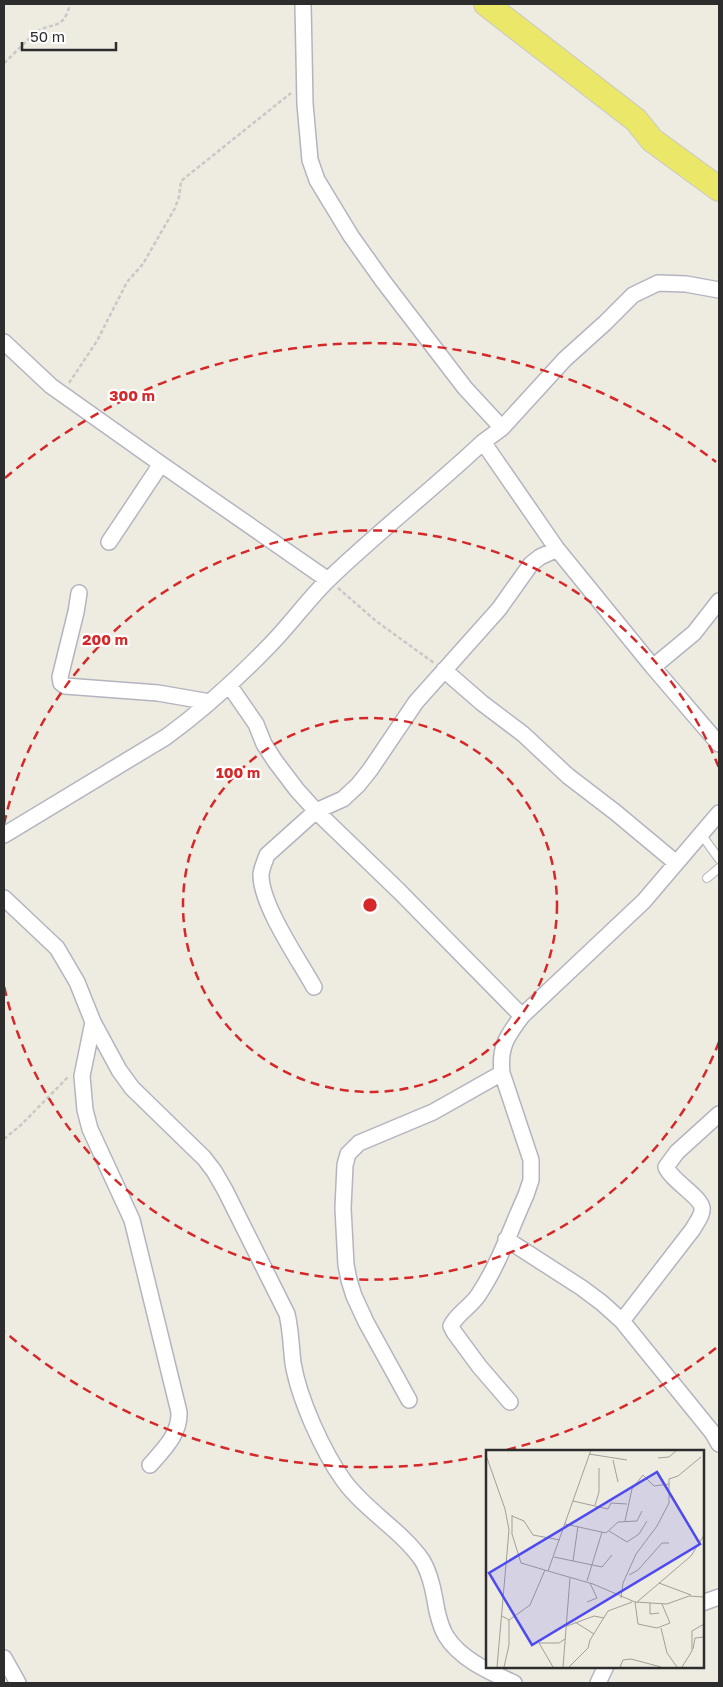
<svg xmlns="http://www.w3.org/2000/svg" width="723" height="1687" viewBox="0 0 723 1687" font-family="'Golos Text',sans-serif">
  <style>
    .lines { fill: none; stroke-linecap: round; stroke-linejoin: round }
    .service-casing { stroke: #b4b4c0; stroke-width: 10 }
    .minor-casing { stroke: #b4b4c0; stroke-width: 18 }
    .primary-casing { stroke: #c8c8c8; stroke-width: 26 }
    .path { stroke: #c8c8c8; stroke-width: 2.5; stroke-dasharray: 4 2.5; stroke-linecap: butt }
    .service { stroke: #fff; stroke-width: 8 }
    .minor { stroke: #fff; stroke-width: 15 }
    .primary { stroke: #ebe769; stroke-width: 24 }
    .ring { fill: none; stroke: #d62828; stroke-width: 2.5; stroke-dasharray: 9 6 }
    .inset-road { fill: none; stroke: #a19f99; stroke-width: 1 }
    .view { fill: #4d4af2; fill-opacity: 0.15; stroke: #4d4af2; stroke-width: 2.5 }
    .inset-edge { fill: none; stroke: #2d2d2d; stroke-width: 2.5 }
    .centre { fill: #d62828; stroke: #fff; stroke-width: 2.5 }
    .ring-label { font-size: 15px; text-anchor: middle; font-weight: bold; fill: #d62828; stroke: #fff; stroke-width: 4.5; stroke-linejoin: round; paint-order: stroke }
  </style>
  <rect width="100%" height="100%" fill="#eeebe1"/>
  <g class="lines">
    <defs>
      <path id="service" d="M 701,834 L 719,859
        M 707,878 L 719,868"/>
      <path id="minor" d="M 303,4 L 305,104 L 310,160 L 317,180 L 351,236 L 383,281 L 465,388 L 502,428
        M 4,342 L 51,386 L 161,464 L 328,580
        M 483,442 L 502,428 L 565,359 L 605,323 L 633,295 L 658,283 L 686,284 L 719,290
        M 109,542 L 161,464
        M 79,593 L 76,612 L 60,677 L 61,683 L 65,686 L 158,693 L 210,702
        M 653,667 L 694,633 L 719,601
        M 444,670 L 482,703 L 523,734 L 568,776 L 615,812 L 675,862
        M 229,685 L 256,724 L 264,744 L 275,761 L 297,790 L 316,811 L 399,891 L 522,1016
        M 4,835 L 166,737 C 203,710 237,679 269,646 C 290,625 308,599 330,578 C 379,531 433,489 483,442 L 557,549 L 653,667 L 719,744
        M 4,898 L 57,948 L 77,982 L 93,1022 L 119,1070 L 132,1088 L 204,1158 L 214,1171 L 225,1190 L 287,1314 C 291,1331 291,1347 293,1363 C 299,1399 323,1452 344,1481 C 366,1511 401,1530 422,1560 C 431,1575 434,1594 437,1611 C 439,1619 441,1628 446,1636 C 460,1659 490,1672 514,1683
        M 314,987 C 299,960 260,904 261,874 C 262,867 265,861 267,855 L 316,811 L 343,799 L 358,785 L 370,770 L 416,702 L 499,609 L 531,564 L 540,557 L 557,549
        M 93,1022 L 82,1076 L 85,1110 L 90,1129 L 132,1220 L 179,1412 C 180,1434 164,1449 150,1465
        M 506,1239 L 582,1288 L 602,1303 L 622,1321 L 712,1432 L 719,1444
        M 622,1321 L 693,1229 C 696,1223 703,1215 702,1208 C 701,1197 672,1181 666,1167 L 677,1152 L 719,1114
        M 409,1400 L 366,1322 L 354,1296 L 349,1280 L 346,1265 L 343,1208 L 345,1165 L 348,1154 L 359,1143 L 433,1112 L 502,1073
        M 510,1402 L 479,1366 L 454,1332 L 451,1326 C 457,1313 472,1306 479,1294 C 499,1264 511,1228 526,1195 L 531,1180 L 531,1160 L 502,1073 C 499,1047 507,1036 522,1016 L 644,901 L 719,813
        M 702,1603 L 719,1597
        M 4,1658 L 18,1683
        M 598,1683 L 606,1666"/>
      <path id="primary" d="M 486,4 L 636,120 L 652,140 L 719,189"/>
    </defs>
    <use href="#service" class="service-casing"/>
    <use href="#minor" class="minor-casing"/>
    <use href="#primary" class="primary-casing"/>
    <path class="path" d="M 4,63 C 14,54 23,44 33,35 C 48,20 63,34 70,4
      M 69,383 L 97,341 L 127,282 L 143,264 L 175,208 L 179,197 L 181,181 L 291,93
      M 338,588 L 376,621 L 434,663
      M 4,1139 L 22,1124 L 68,1077"/>
    <use href="#service" class="service"/>
    <use href="#minor" class="minor"/>
    <use href="#primary" class="primary"/>
  </g>
  <g class="ring">
    <circle cx="370" cy="905" r="187"/>
    <path d="M719 1042A375 375 0 0 1 4 986M4 824A375 375 0 0 1 719 768"/>
    <path d="M716 1348A562 562 0 0 1 506 1450M482 1456A562 562 0 0 1 5 1332M5 478A562 562 0 0 1 716 462"/>
  </g>
  <g transform="translate(486 1450)">
    <rect width="218" height="218" fill="#eeebe1"/>
    <path class="inset-road" d="M 105,0 L 62,121 L 107,134 L 149,152 L 181,154 L 203,146 L 218,147M 103,4 L 141,10M 0,5 L 19,59 L 23,80 L 11,217M 172,8 L 183,7 L 191,0M 127,10 L 132,32M 87,51 L 122,59 L 125,53 L 141,54M 109,55 L 113,42 L 113,18M 26,65 L 26,84 L 35,113 L 62,121M 26,66 L 38,71 L 47,85 L 74,90M 139,71 L 146,39 L 157,25 L 168,36 L 183,34M 79,74 L 120,83 L 132,72 L 151,71 L 156,61M 123,81 L 141,92 L 153,84 L 161,71M 68,107 L 116,117 L 126,105M 87,111 L 92,76M 143,125 L 152,120 L 176,93 L 183,93M 101,131 L 116,82M 173,133 L 205,145M 135,148 L 137,133 L 150,104 L 171,76 L 183,53 L 183,29 L 192,26 L 215,7M 101,152 L 111,148 L 104,133M 149,152 L 152,174 L 171,178 L 184,173 L 176,154M 151,152 L 205,106 L 218,85M 164,153 L 164,164 L 173,163M 16,166 L 23,170 L 44,155 L 59,120M 89,172 L 108,184M 81,176 L 108,166 L 118,168M 175,178 L 181,203 L 191,217M 207,199 L 209,188 L 218,187M 18,217 L 23,195 L 23,170M 67,217 L 53,193 L 73,193 L 79,189M 77,217 L 84,128M 83,217 L 102,198 L 104,190 L 122,161 L 146,152M 134,217 L 137,210 L 145,209 L 175,217M 196,217 L 206,201 L 206,181 L 218,174"/>
    <path class="view" d="M 171,22 L 214,94 L 46,195 L 3,123 Z"/>
    <rect width="218" height="218" class="inset-edge"/>
  </g>
  <circle cx="370" cy="905" r="8" class="centre"/>
  <g class="ring-label">
    <text x="132" y="401">300 m</text>
    <text x="105" y="645">200 m</text>
    <text x="238" y="778">100 m</text>
  </g>
  <rect width="723" height="1687" fill="none" stroke="#2d2d2d" stroke-width="10"/>
  <path d="M22 42v8h94v-8" fill="none" stroke="#2d2d2d" stroke-width="2.5"/>
  <text x="30" y="42" font-size="15" fill="#2d2d2d" stroke="#ffffff" stroke-width="4" paint-order="stroke">50 m</text>
</svg>
